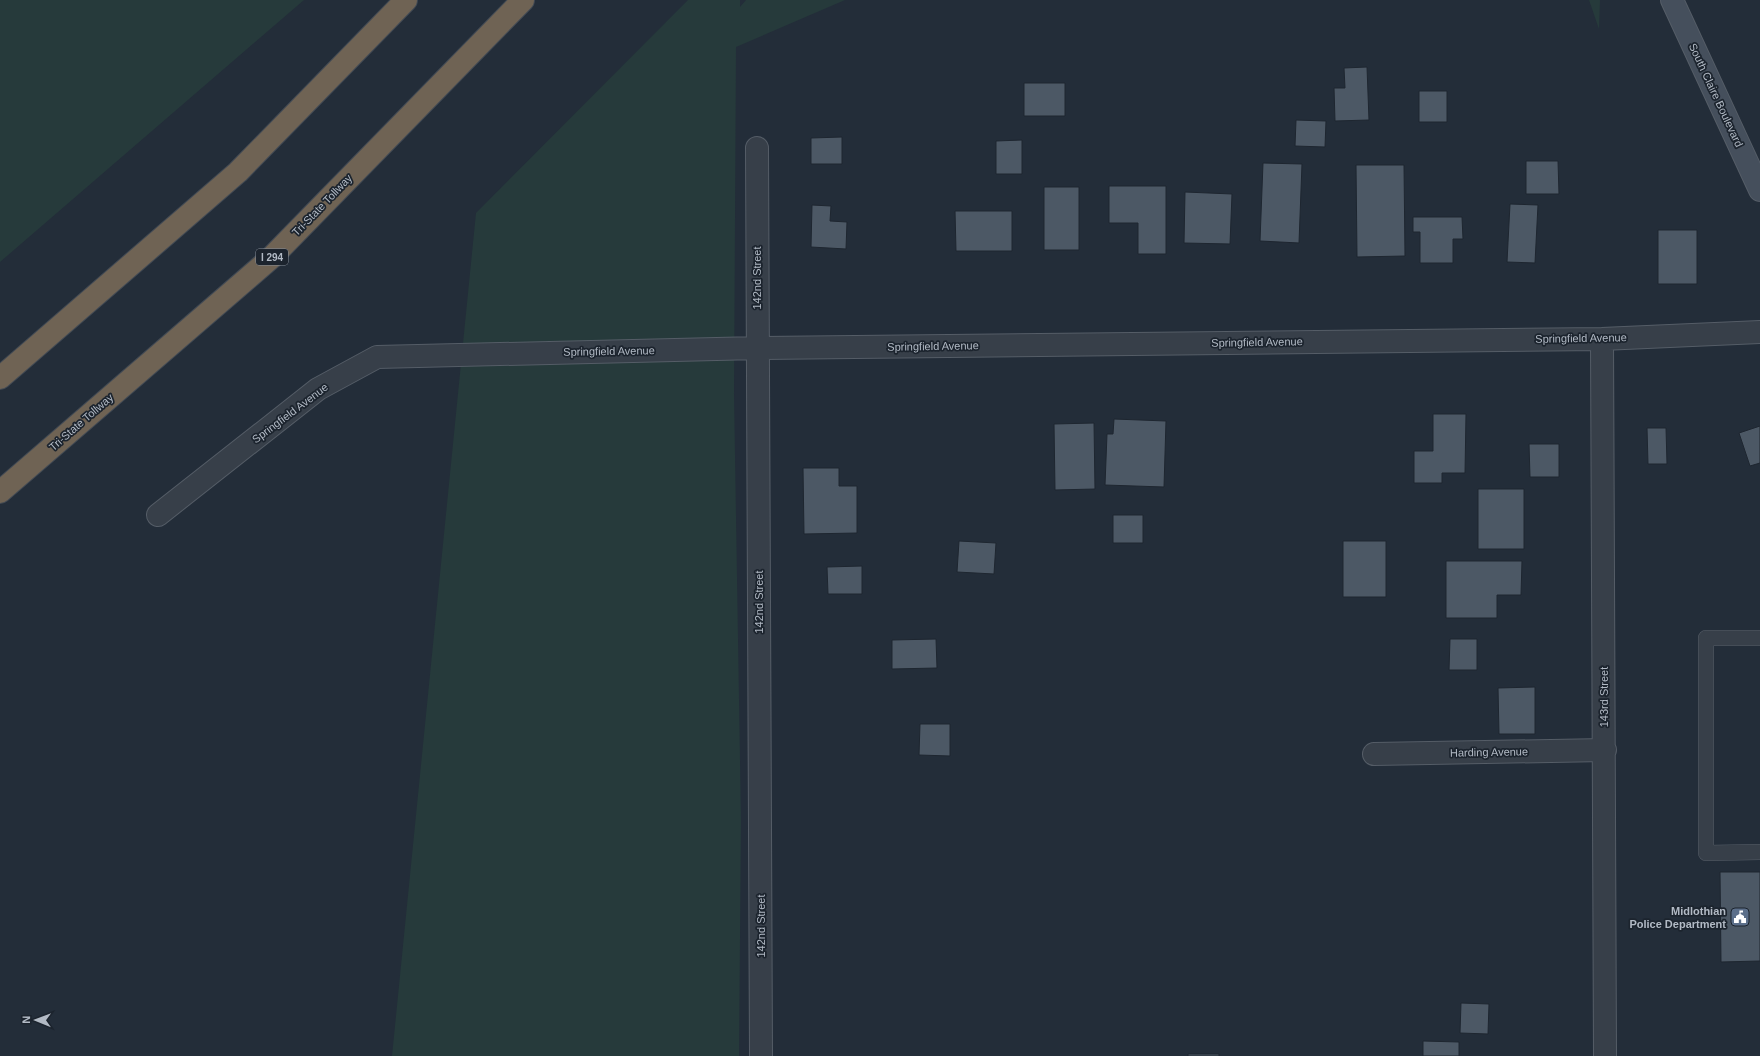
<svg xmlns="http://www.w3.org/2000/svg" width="1760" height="1056" viewBox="0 0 1760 1056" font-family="Arial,sans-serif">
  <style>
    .green { fill: #263a3b }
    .building { fill: #4c5865; stroke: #1e2630 }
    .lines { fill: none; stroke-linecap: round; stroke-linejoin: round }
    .lane-casing { stroke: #555d67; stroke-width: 16 }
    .street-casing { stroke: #555d67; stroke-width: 24 }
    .secondary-casing { stroke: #555d67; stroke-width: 24 }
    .highway-casing { stroke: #424a54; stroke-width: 24 }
    .lane { stroke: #373f49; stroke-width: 15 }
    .street { stroke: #373f49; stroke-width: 22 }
    .secondary { stroke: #454f5c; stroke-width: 22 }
    .highway { stroke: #6f6354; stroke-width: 22 }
    .labels { text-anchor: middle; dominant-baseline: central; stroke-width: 3.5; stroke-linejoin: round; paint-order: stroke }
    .shield { fill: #1c242e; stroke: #858d98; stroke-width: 1 }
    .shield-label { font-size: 10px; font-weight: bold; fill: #b2bac5 }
    .street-label { font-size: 11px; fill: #b2bac5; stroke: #1c242e }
    .poi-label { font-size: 11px; font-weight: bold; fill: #b2bac5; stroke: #1c242e; text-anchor: end }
  </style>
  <rect width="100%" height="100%" fill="#232d39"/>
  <path class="green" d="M 0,0 L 304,0 L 0,262 Z
    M 688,0 L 740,0 L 740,7 L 746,0 L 845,0 L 736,47 L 734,394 L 741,822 L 739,1056 L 392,1056 L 476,213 Z
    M 1589,0 L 1600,0 L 1599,29 Z"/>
  <path class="building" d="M 1367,67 L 1369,120 L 1335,121 L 1334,88 L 1345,88 L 1344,68 Z
    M 1024,83 L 1065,83 L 1065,116 L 1024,116 Z
    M 1419,91 L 1447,91 L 1447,122 L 1419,122 Z
    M 1296,120 L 1326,121 L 1325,147 L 1295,146 Z
    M 842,137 L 842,164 L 811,164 L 811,138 Z
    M 1022,140 L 1022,174 L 996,174 L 996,141 Z
    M 1526,161 L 1558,161 L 1559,194 L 1526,194 Z
    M 1263,163 L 1302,164 L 1299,243 L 1260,241 Z
    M 1356,165 L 1404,165 L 1405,256 L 1357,257 Z
    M 1109,186 L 1166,186 L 1166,254 L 1138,254 L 1138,223 L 1109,223 Z
    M 1044,187 L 1079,187 L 1079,250 L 1044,250 Z
    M 1185,192 L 1232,194 L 1230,244 L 1184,243 Z
    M 1510,204 L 1538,205 L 1535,263 L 1507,262 Z
    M 812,205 L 831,206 L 830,221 L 847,222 L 846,249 L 811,247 Z
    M 955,211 L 1012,211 L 1012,251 L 956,251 Z
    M 1413,217 L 1462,217 L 1463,239 L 1453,239 L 1453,263 L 1420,263 L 1420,232 L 1413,232 Z
    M 1658,230 L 1697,230 L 1697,284 L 1658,284 Z
    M 1433,414 L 1466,414 L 1465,473 L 1442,473 L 1442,483 L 1414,483 L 1414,451 L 1433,451 Z
    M 1114,419 L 1166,421 L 1164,487 L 1105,485 L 1107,434 L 1113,434 Z
    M 1094,423 L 1095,489 L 1055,490 L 1054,424 Z
    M 1760,426 L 1760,463 L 1750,466 L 1739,433 Z
    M 1647,428 L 1666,428 L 1667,464 L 1648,464 Z
    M 1529,444 L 1559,444 L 1559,477 L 1530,477 Z
    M 803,468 L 839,468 L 839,486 L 857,486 L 857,533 L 804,534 Z
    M 1478,489 L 1524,489 L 1524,549 L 1478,549 Z
    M 1113,515 L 1143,515 L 1143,543 L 1113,543 Z
    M 959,541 L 996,543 L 994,574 L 957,572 Z
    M 1343,541 L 1386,541 L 1386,597 L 1343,597 Z
    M 1446,561 L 1522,561 L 1521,595 L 1497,595 L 1497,618 L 1446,618 Z
    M 862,566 L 862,594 L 828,594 L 827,567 Z
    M 936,639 L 937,668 L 892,669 L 892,640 Z
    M 1450,639 L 1477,639 L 1477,670 L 1449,670 Z
    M 1535,687 L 1535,734 L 1499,734 L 1498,688 Z
    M 920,724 L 950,724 L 950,756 L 919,755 Z
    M 1720,872 L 1760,872 L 1760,961 L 1721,962 Z
    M 1461,1003 L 1489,1004 L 1488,1034 L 1460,1033 Z
    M 1423,1041 L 1459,1042 L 1459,1056 L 1423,1056 Z
    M 1188,1054 L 1219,1054 L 1219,1056 L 1188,1056 Z"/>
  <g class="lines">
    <defs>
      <path id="lane" d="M 1760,638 L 1706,638 L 1706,853 L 1760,852"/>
      <path id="street" d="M 757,148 L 761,1056
        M 1602,339 L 1605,1056
        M 158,515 L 318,389 L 377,357 L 758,348 L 1602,339 L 1760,332
        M 1374,754 L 1605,750"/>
      <path id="secondary" d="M 1672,0 L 1760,190"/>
      <path id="highway" d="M 0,378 L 238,172 L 406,0
        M 0,492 L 271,258 L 523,0"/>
    </defs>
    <use href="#lane" class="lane-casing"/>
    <use href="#street" class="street-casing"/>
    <use href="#secondary" class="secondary-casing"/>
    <use href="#highway" class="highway-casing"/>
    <use href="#lane" class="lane"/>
    <use href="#street" class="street"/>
    <use href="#secondary" class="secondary"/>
    <use href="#highway" class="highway"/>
  </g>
  <defs>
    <symbol id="civic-square" viewBox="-11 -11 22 22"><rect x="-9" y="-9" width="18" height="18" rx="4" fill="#5c6f8a" stroke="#1c242e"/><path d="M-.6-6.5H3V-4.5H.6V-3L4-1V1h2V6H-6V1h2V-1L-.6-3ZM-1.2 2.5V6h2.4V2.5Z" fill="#fff"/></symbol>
  </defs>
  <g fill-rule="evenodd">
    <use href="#civic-square" x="1729" y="906" width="22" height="22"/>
  </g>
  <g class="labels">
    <rect class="shield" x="256" y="249" width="32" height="16" rx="3"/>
    <g class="shield-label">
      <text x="272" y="257">I 294</text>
    </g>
    <g class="street-label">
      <text transform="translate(1716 95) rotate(65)">South Claire Boulevard</text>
      <text transform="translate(322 205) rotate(-46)">Tri-State Tollway</text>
      <text transform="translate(757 278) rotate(-90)">142nd Street</text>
      <text transform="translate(1581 338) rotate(-1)">Springfield Avenue</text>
      <text transform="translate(1257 342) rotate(-1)">Springfield Avenue</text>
      <text transform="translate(933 346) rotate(-1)">Springfield Avenue</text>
      <text transform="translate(609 351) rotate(-1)">Springfield Avenue</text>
      <text transform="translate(290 413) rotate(-37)">Springfield Avenue</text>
      <text transform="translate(81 422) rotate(-41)">Tri-State Tollway</text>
      <text transform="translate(759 602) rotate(-90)">142nd Street</text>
      <text transform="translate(1604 697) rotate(-90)">143rd Street</text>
      <text transform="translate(1489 752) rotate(-1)">Harding Avenue</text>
      <text transform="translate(761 926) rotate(-90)">142nd Street</text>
    </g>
    <g class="poi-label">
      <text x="1726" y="911">Midlothian<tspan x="1726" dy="13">Police Department</tspan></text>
    </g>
  </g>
  <g transform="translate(36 1020) rotate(271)" stroke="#1c242e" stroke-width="3" paint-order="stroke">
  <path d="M0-3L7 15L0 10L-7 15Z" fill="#b2bac5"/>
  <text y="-6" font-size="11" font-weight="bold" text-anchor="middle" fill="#b2bac5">N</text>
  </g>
</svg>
